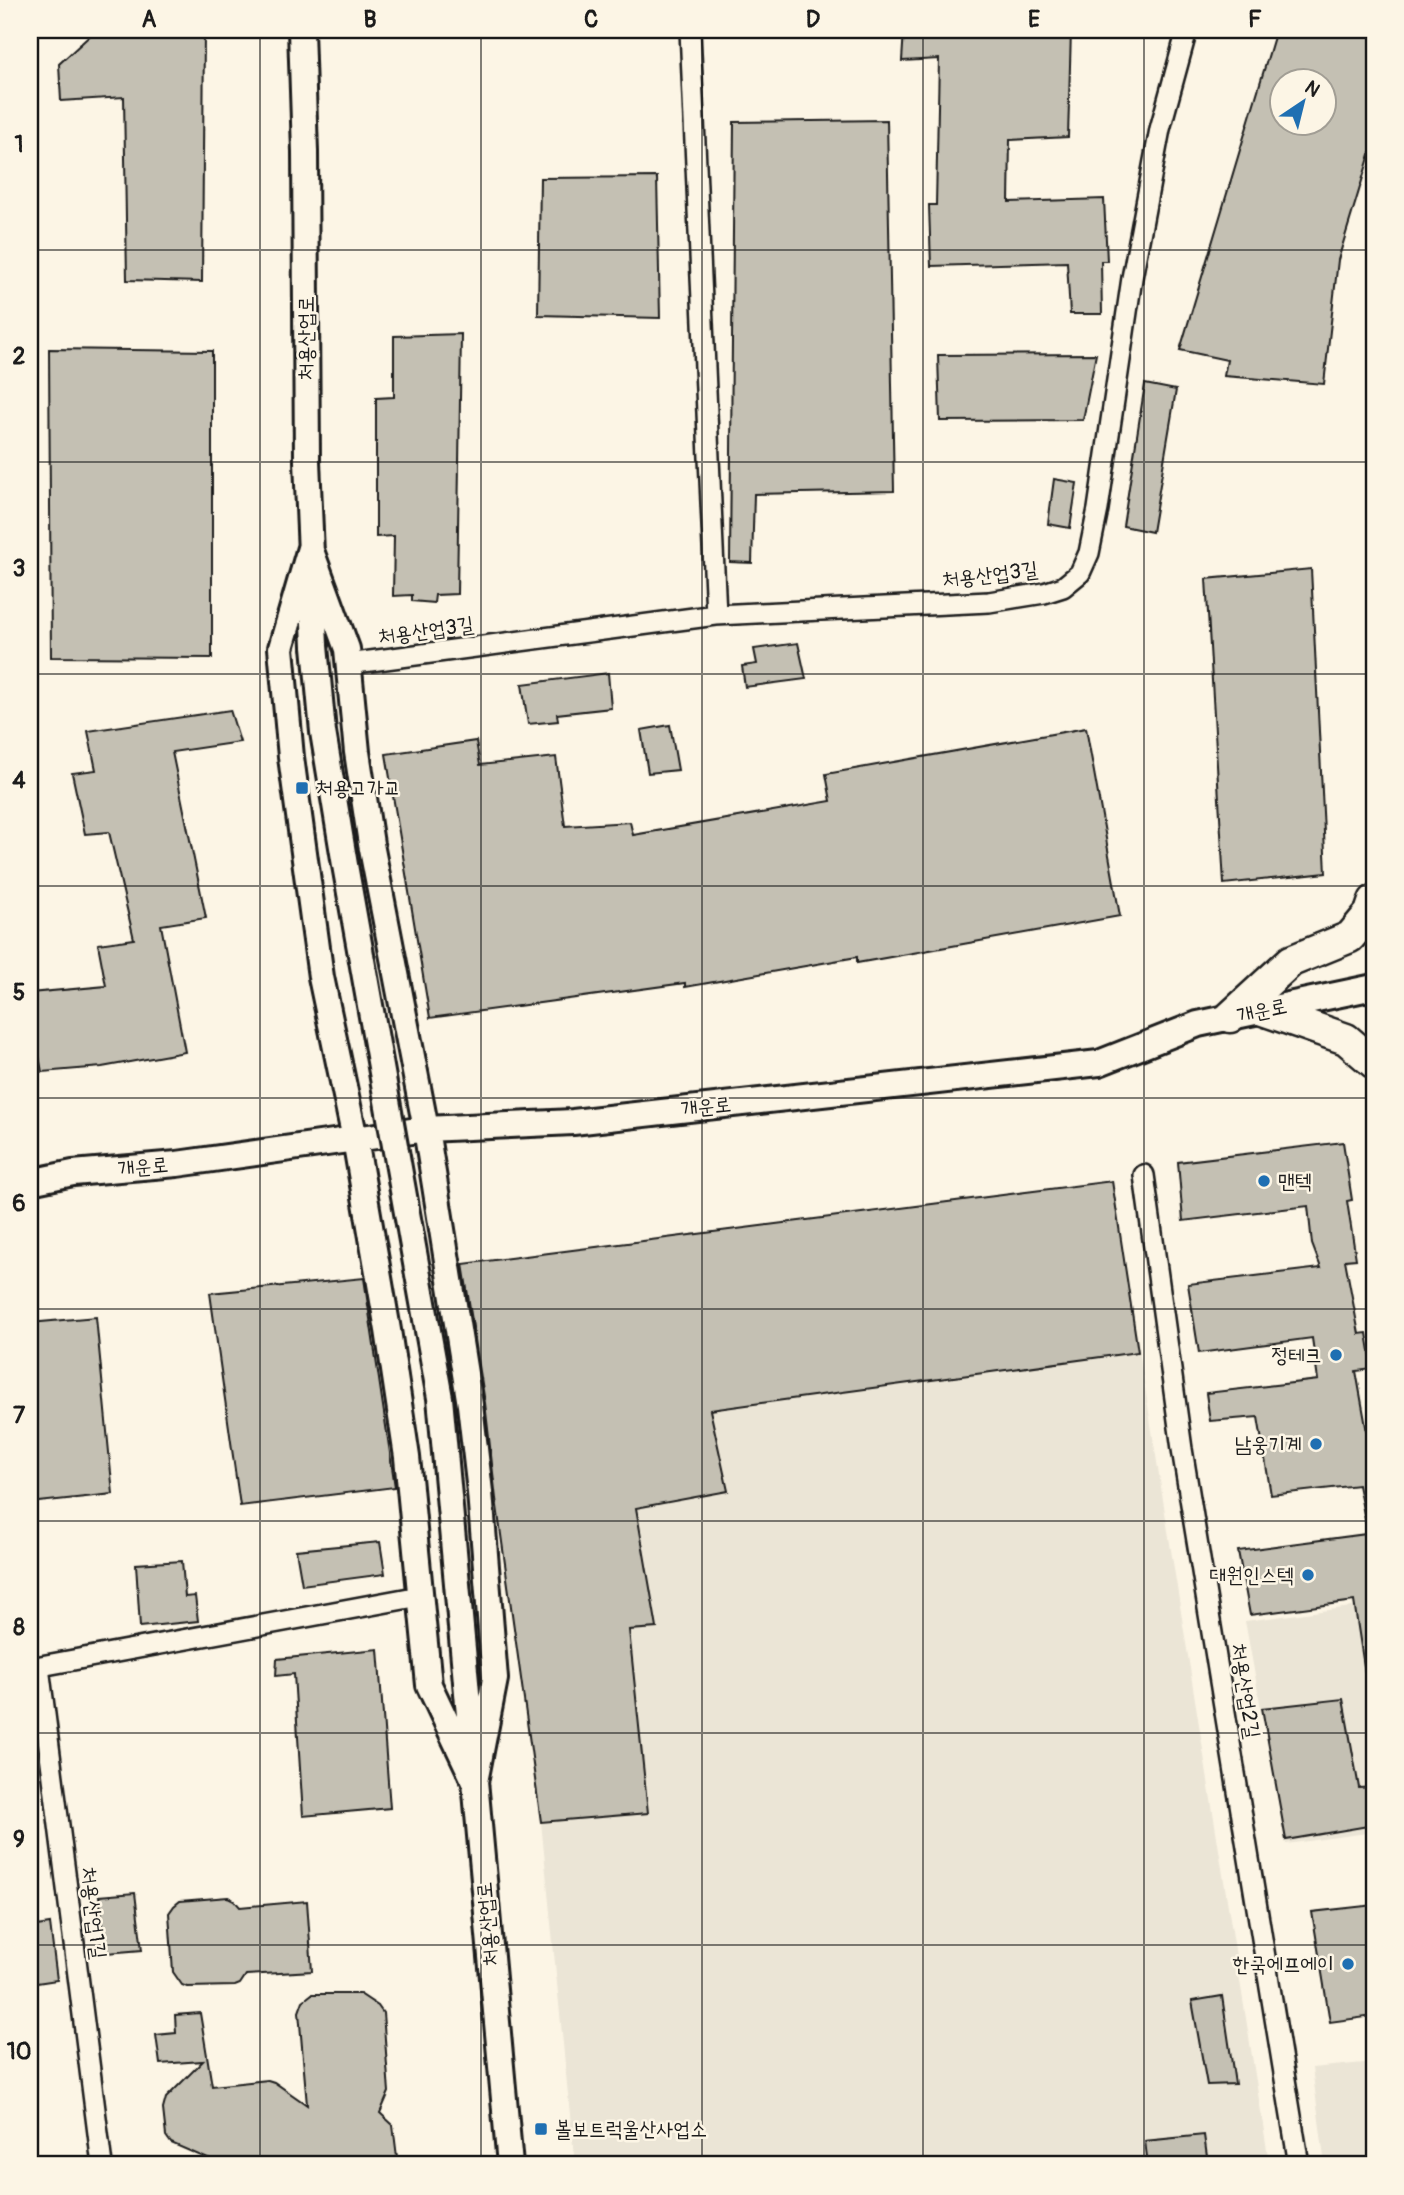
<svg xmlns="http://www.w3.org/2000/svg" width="1404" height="2195" viewBox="0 0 1404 2195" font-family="Pangolin,'Poor Story',sans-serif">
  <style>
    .built { fill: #ebe5d6 }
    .building { fill: #c4c0b3; stroke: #1c1c1c; stroke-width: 2; fill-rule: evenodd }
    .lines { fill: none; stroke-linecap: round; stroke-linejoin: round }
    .minor-casing { stroke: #1c1c1c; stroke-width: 24 }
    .major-casing { stroke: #1c1c1c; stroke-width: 30 }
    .highway-casing { stroke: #1c1c1c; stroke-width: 35 }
    .minor { stroke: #fcf5e5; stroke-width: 19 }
    .major { stroke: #fcf5e5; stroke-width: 24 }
    .highway { stroke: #fcf5e5; stroke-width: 30 }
    .major-bridge-casing { stroke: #1c1c1c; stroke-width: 30; stroke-linecap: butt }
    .major-bridge { stroke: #fcf5e5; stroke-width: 24 }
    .grid { fill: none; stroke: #1c1c1c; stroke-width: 2; stroke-opacity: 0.55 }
    .poi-dot { fill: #1f6fb2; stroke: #fcf5e5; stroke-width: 2.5 }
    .labels { text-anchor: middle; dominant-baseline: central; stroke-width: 5; stroke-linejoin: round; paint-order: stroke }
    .street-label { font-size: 21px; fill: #1c1c1c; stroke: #fcf5e5 }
    .poi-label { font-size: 21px; fill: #1c1c1c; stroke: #fcf5e5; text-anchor: end }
    .neatline { fill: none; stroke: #1c1c1c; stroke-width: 2.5 }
    .grid-label { font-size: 23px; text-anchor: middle; font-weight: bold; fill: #1c1c1c }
  </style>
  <rect width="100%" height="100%" fill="#fcf5e5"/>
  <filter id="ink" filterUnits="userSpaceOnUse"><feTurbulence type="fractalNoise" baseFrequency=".0143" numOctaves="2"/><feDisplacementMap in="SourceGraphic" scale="14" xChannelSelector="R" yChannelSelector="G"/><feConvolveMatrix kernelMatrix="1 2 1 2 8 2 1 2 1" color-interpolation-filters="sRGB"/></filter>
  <g filter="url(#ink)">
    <path class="built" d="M 1112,1181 L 1268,2156 L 1188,2165 L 575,2165 L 541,1822 L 463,1264 Z
      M 1374,1604 L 1374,1832 L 1286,1844 L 1245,1621 Z
      M 1374,2062 L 1374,2165 L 1325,2165 L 1312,2068 Z"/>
    <path class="building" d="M 96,30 L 204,30 L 202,282 L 127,280 L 124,97 L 61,101 L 59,64 Z
      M 904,30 L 1071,30 L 1068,137 L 1010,140 L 1009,202 L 1104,199 L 1107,261 L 1101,261 L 1102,314 L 1070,314 L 1067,262 L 931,266 L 929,205 L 936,205 L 939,59 L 902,61 Z
      M 1276,30 L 1374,30 L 1374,141 L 1338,260 L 1324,384 L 1224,376 L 1227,360 L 1180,350 ZM 1282,80 L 1324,80 L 1324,122 L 1282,122 Z
      M 887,120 L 894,491 L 754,494 L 752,563 L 730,562 L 734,122 Z
      M 657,177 L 660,318 L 538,315 L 540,178 Z
      M 461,334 L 457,594 L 435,595 L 434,603 L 412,601 L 412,595 L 393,596 L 394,536 L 376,537 L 376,398 L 394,397 L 394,336 Z
      M 49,349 L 212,351 L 212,658 L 51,657 Z
      M 1096,354 L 1083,420 L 940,421 L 938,355 Z
      M 1145,384 L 1176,390 L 1152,532 L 1123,526 Z
      M 1054,479 L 1077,483 L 1070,528 L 1048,524 Z
      M 1311,569 L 1326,873 L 1224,884 L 1206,579 Z
      M 798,643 L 806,679 L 745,687 L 742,666 L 757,664 L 754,649 Z
      M 608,673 L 611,708 L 557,714 L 558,721 L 528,724 L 522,684 Z
      M 230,710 L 240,742 L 172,752 L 206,918 L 161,925 L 185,1052 L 102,1067 L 42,1072 L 30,1009 L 30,993 L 106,986 L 98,944 L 134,939 L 109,832 L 85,834 L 72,773 L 96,770 L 88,731 Z
      M 670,725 L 678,770 L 648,773 L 641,730 Z
      M 1086,728 L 1120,916 L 857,963 L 857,957 L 685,987 L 685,983 L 430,1018 L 386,754 L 476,741 L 480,765 L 556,757 L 565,826 L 630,822 L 633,835 L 831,801 L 826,774 Z
      M 1343,1142 L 1352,1200 L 1347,1201 L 1356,1259 L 1345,1260 L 1359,1334 L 1367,1333 L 1373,1369 L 1356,1371 L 1374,1471 L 1374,1528 L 1367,1529 L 1358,1485 L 1271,1495 L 1258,1417 L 1210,1421 L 1206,1393 L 1318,1380 L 1312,1338 L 1199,1353 L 1188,1284 L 1321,1268 L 1312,1244 L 1308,1206 L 1183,1221 L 1178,1162 Z
      M 1112,1181 L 1138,1352 L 710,1410 L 728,1491 L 636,1508 L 657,1628 L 629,1630 L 648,1813 L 541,1822 L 496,1499 L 485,1403 L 463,1264 Z
      M 364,1278 L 395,1487 L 240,1506 L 210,1293 Z
      M 96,1317 L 113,1494 L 30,1503 L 30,1323 Z
      M 1374,1533 L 1374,1672 L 1365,1673 L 1354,1601 L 1250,1615 L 1238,1551 Z
      M 380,1542 L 385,1574 L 302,1585 L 296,1550 Z
      M 182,1561 L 185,1597 L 195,1596 L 198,1621 L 140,1627 L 136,1564 Z
      M 378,1649 L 390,1808 L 303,1816 L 294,1674 L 276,1676 L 277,1659 Z
      M 1343,1699 L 1359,1788 L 1374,1787 L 1374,1825 L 1286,1840 L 1262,1708 Z
      M 135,1893 L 142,1950 L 107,1953 L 99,1896 Z
      M 228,1897 L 234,1900 L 240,1907 L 307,1901 L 312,1971 L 246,1975 L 240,1984 L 235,1986 L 187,1987 L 182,1985 L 173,1972 L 169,1913 L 174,1906 L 180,1901 Z
      M 1374,1905 L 1374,2016 L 1330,2022 L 1312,1912 Z
      M 50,1924 L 57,1980 L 30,1984 L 30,1927 Z
      M 312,1994 L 360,1994 L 378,2006 L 383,2013 L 389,2092 L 380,2113 L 393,2125 L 398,2165 L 222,2165 L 171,2143 L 166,2136 L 163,2109 L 166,2098 L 203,2061 L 160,2064 L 156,2035 L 176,2033 L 175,2015 L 200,2013 L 212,2086 L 268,2080 L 274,2082 L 307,2105 L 299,2012 L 303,2001 Z
      M 1222,1996 L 1235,2084 L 1207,2085 L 1192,2001 Z
      M 1204,2135 L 1208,2164 L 1148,2165 L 1145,2141 Z"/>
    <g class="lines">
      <defs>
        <path id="minor" d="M 690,30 L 716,615
          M 348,664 L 716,615 L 989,602 L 1044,593 L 1063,587 L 1080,573 L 1089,553 L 1098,509 L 1132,278 L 1160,129 L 1187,30
          M 1144,1175 L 1182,1449 L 1299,2165
          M 39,1667 L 102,2165
          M 30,1668 L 420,1596"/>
        <path id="major" d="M 301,30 L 305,152 L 307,461 L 315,646
          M 310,548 L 347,649 L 357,752 L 371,844 L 426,1129 L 470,1405 L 480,1492 L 495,1679 L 475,1782 L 429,1685 L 407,1457 L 388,1330 L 355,1139 L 321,977 L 291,757 L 281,648 Z
          M 30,1182 L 73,1173 L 177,1164 L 426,1129 L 573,1122 L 1099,1063 L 1198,1024 L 1374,987
          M 466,1682 L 510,2165"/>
        <path id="highway" d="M 1263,1010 L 1346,1039 L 1374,1063
          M 1230,1017 L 1291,961 L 1350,937 L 1370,913 L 1374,901"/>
      </defs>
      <use href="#minor" class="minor-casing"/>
      <use href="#major" class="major-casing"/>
      <use href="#highway" class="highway-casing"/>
      <use href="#minor" class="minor"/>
      <use href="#major" class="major"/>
      <use href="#highway" class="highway"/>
      <defs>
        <path id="major-bridge" d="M 315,646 L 323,732 L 345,865 L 440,1398 L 466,1682"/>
      </defs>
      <use href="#major-bridge" class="major-bridge-casing"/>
      <use href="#major-bridge" class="major-bridge"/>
    </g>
  </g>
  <path class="grid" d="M 260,30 L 260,2165M 481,30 L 481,2165M 702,30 L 702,2165M 923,30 L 923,2165M 1144,30 L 1144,2165M 30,250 L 1374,250M 30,462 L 1374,462M 30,674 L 1374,674M 30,886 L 1374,886M 30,1098 L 1374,1098M 30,1309 L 1374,1309M 30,1521 L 1374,1521M 30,1733 L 1374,1733M 30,1945 L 1374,1945"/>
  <g class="poi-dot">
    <rect x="295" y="781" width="14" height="14" rx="3.5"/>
    <circle cx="1264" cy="1181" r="7"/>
    <circle cx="1336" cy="1355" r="7"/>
    <circle cx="1316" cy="1444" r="7"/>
    <circle cx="1308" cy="1575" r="7"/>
    <circle cx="1348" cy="1964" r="7"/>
    <rect x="534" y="2122" width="14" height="14" rx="3.5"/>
  </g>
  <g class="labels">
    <g class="street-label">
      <text transform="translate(306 338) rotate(-90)">처용산업로</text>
      <text transform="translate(990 575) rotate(-7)">처용산업3길</text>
      <text transform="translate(426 631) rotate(-8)">처용산업3길</text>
      <text transform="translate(1262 1011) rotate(-12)">개운로</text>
      <text transform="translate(706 1107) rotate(-6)">개운로</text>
      <text transform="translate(143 1167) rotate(-5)">개운로</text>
      <text transform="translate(1245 1691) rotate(81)">처용산업2길</text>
      <text transform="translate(93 1913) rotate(83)">처용산업1길</text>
      <text transform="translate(488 1924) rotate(-95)">처용산업로</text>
    </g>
    <g class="poi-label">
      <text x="316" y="788" text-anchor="start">처용고가교</text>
      <text x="1278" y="1181" text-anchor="start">맨텍</text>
      <text x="1322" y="1355">정테크</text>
      <text x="1302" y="1444">남웅기계</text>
      <text x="1294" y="1575">대원인스텍</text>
      <text x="1334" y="1964">한국에프에이</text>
      <text x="555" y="2129" text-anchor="start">볼보트럭울산사업소</text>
    </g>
  </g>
  <rect width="1404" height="2195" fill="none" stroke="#fcf5e5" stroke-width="77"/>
  <g transform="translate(1303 102) rotate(35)"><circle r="33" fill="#fcf5e5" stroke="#a29e95" stroke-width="2"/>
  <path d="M0-5L12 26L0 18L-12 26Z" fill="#1f6fb2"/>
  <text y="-10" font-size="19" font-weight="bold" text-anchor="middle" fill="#1c1c1c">N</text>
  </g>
  <rect x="38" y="38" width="1328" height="2118" class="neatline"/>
  <g class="grid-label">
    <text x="149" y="27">A</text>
    <text x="370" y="27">B</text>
    <text x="591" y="27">C</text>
    <text x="813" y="27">D</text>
    <text x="1034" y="27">E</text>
    <text x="1255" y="27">F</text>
    <text x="19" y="152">1</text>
    <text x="19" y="364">2</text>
    <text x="19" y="576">3</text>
    <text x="19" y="788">4</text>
    <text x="19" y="1000">5</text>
    <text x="19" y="1211">6</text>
    <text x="19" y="1423">7</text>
    <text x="19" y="1635">8</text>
    <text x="19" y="1847">9</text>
    <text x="19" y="2059">10</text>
  </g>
</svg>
